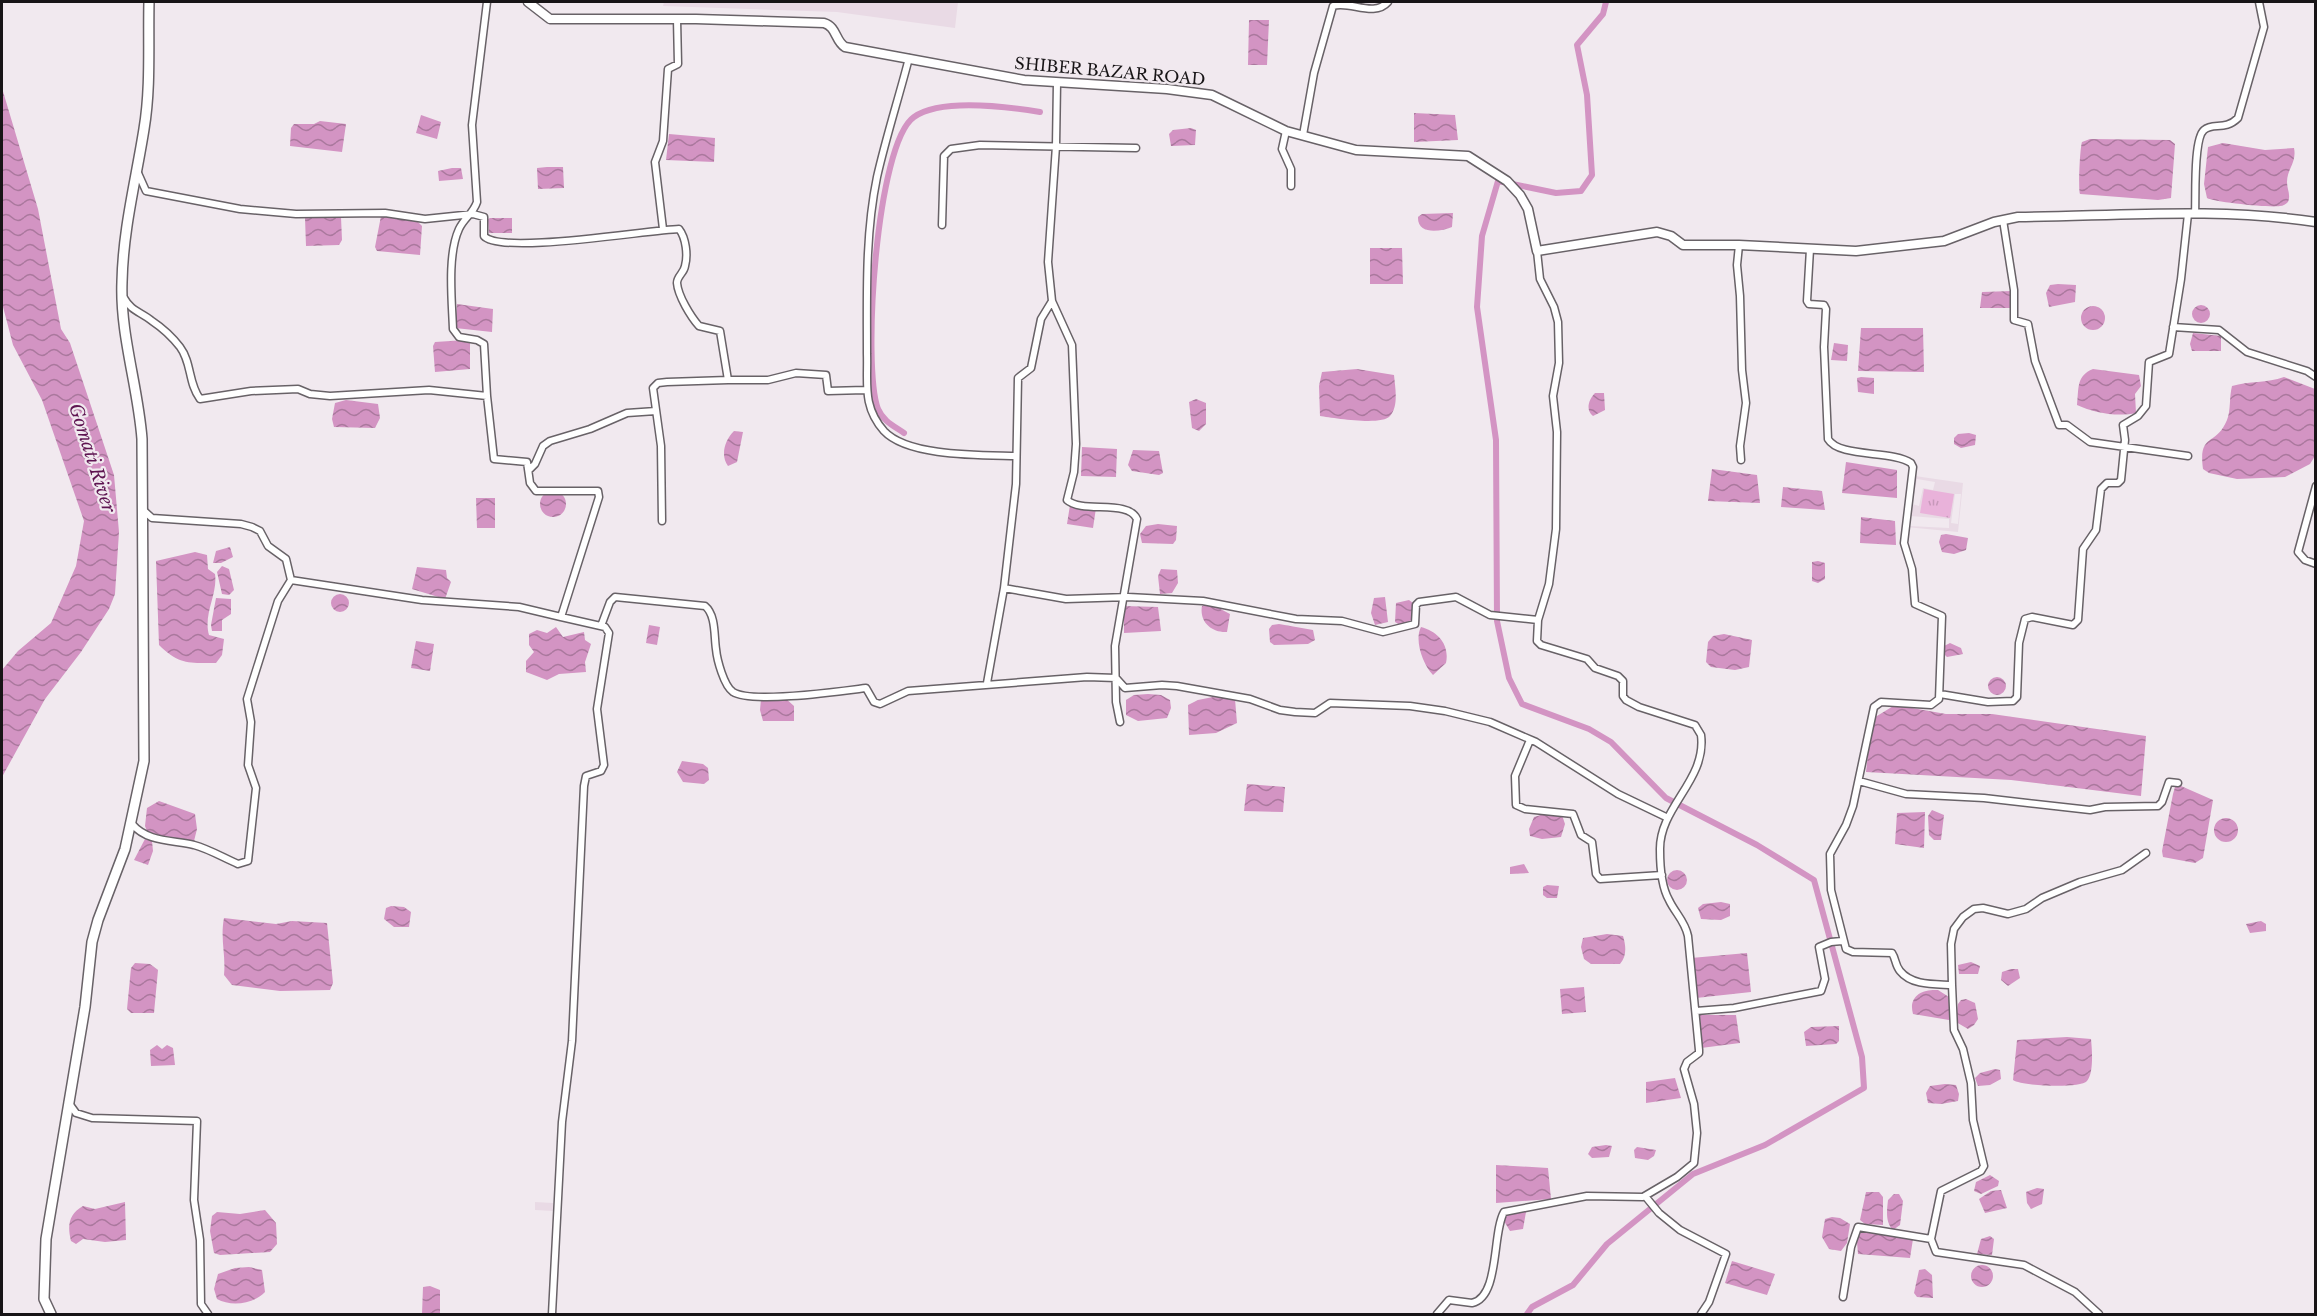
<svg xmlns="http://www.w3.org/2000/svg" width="2317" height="1316" viewBox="0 0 2317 1316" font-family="'Libre Baskerville',serif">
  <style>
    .built { fill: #e9dae5; fill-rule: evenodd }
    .park { fill: url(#park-tufts) }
    .water { fill: url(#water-waves) }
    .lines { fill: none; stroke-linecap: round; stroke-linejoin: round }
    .canal { stroke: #d394c3; stroke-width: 6 }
    .minor-casing { stroke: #686267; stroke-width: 9 }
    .tertiary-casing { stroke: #686267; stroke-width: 11 }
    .secondary-casing { stroke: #686267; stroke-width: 12 }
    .minor { stroke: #fff; stroke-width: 6 }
    .tertiary { stroke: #fff; stroke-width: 8 }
    .secondary { stroke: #fff; stroke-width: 9 }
    .labels { text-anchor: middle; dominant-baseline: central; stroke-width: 4.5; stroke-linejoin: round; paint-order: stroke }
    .street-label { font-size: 16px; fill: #171416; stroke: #f1e9ef }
    .water-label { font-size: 18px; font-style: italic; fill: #5e1451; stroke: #f1e9ef }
  </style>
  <defs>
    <pattern id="park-tufts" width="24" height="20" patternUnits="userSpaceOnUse" patternTransform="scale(1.5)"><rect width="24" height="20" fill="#e9b2da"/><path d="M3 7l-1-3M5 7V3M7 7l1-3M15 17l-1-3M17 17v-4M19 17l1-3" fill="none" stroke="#c798ba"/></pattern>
    <pattern id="water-waves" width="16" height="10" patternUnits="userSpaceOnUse" patternTransform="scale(1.5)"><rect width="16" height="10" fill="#d394c3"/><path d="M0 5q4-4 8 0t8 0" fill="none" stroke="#aa789d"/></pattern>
  </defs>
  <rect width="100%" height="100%" fill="#f1e9ef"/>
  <path class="built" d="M 664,2 L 958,2 L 955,28 L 837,12 L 663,6 Z
    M 1915,476 L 1963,483 L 1958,532 L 1906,527 ZM 1917,479 L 1935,482 L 1933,490 L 1923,488 L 1919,506 L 1912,504 ZM 1955,494 L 1961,494 L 1958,524 L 1951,523 ZM 1910,516 L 1949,519 L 1949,528 L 1909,526 Z
    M 535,1202 L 553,1203 L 553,1211 L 535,1210 Z"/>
  <path class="park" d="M 1924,489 L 1954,494 L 1950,518 L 1920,513 Z"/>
  <path class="water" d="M 1249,20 L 1269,20 L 1267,65 L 1248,65 Z
    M 2,88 L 38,209 L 61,329 L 70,343 L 114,475 L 119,532 L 115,594 L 109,609 L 81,652 L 45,699 L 2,777 L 2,670 L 18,651 L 51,623 L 76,566 L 84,521 L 42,400 L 13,345 L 2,303 Z
    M 1414,113 L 1455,115 L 1458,140 L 1414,142 Z
    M 421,115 L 441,122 L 437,139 L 416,133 Z
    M 320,121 L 346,124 L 342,152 L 290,146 L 291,128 L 294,124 L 314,124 Z
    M 1191,128 L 1196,130 L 1195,145 L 1171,146 L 1169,134 L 1173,130 Z
    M 669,134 L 715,138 L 714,162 L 666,160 Z
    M 2090,139 L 2170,140 L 2175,144 L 2171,198 L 2158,200 L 2080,194 C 2078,189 2080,147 2082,142 Z
    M 2223,143 L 2265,150 L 2294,148 C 2297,162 2287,169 2287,182 C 2287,190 2291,194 2288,202 C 2286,204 2283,206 2280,206 C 2271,208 2213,202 2207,198 L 2204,184 L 2208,147 Z
    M 547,167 L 563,167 L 564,188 L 538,189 L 537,168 Z
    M 452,168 L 461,168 L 463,179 L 439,181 L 438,171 Z
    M 1453,213 L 1452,227 C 1440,232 1417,235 1418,217 L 1422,214 Z
    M 381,216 L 418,222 L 422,226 L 420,255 L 377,251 L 375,247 Z
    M 341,217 L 342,240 L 339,245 L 306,246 L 305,218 Z
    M 490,218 L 512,218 L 512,233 L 489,233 L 488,219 Z
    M 1370,248 L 1402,248 L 1403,284 L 1370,284 Z
    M 2058,284 L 2076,285 L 2075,302 L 2049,307 L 2046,293 L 2050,285 Z
    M 2012,291 L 2011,308 L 1980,308 L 1982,292 Z
    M 457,304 L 493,309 L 492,332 L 455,328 Z
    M2192 314a9 9 0 1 1 18 0a9 9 0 1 1-18 0Z
    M2081 318a12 12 0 1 1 24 0a12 12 0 1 1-24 0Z
    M 1861,328 L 1923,328 L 1924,372 L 1858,371 Z
    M 2193,333 L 2221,336 L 2221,351 L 2192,351 L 2190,344 Z
    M 466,340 L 470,342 L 470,369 L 435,372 L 433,346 L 435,342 Z
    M 1834,343 L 1848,345 L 1847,361 L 1831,360 Z
    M 1357,369 L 1394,375 C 1395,387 1399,406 1390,416 C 1382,426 1333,418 1320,416 L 1319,386 L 1322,372 Z
    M 2093,369 L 2139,375 L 2141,386 L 2135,394 L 2136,413 C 2117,417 2094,413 2077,405 C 2079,388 2076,376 2093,369 Z
    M 1861,377 L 1874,378 L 1874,394 L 1858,392 L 1857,378 Z
    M 2284,377 L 2315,389 L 2315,456 L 2310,464 L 2285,477 L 2237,479 L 2209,473 L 2203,469 C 2198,432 2216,447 2227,420 C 2231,410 2229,398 2232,386 C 2249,381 2267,383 2284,377 Z
    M 1595,393 L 1604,393 L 1605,410 L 1593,416 C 1585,410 1589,399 1595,393 Z
    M 1196,399 L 1206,403 L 1206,424 L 1199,431 L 1192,428 L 1189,402 Z
    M 346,400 L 378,404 L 380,418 L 375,428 L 334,427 L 332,419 L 335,403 Z
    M 734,431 L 743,432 L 737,462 L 728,466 C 720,455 725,440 734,431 Z
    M 1969,433 L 1976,435 L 1975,445 L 1961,448 L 1954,444 L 1954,438 L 1958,434 Z
    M 1082,447 L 1117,449 L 1116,477 L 1081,476 Z
    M 1133,450 L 1159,451 L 1163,473 L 1159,475 L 1132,471 L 1128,465 Z
    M 1846,462 L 1897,470 L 1897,498 L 1842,493 Z
    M 1712,469 L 1757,475 L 1760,503 L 1708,501 Z
    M 1783,487 L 1822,491 L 1825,510 L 1781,507 Z
    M540 504a13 13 0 1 1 26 0a13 13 0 1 1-26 0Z
    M 476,498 L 495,498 L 495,528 L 477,528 Z
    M 1070,505 L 1096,508 L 1093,528 L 1067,524 Z
    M 1861,517 L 1895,521 L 1896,545 L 1860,543 Z
    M 1158,524 L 1177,526 L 1176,540 L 1173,544 L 1142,543 L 1140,534 L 1146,526 Z
    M 1946,534 L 1968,538 L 1966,550 L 1954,554 L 1942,552 L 1939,542 L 1941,535 Z
    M 230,547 L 233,557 L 221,563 L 213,563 L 216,551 Z
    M 195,552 L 207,555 L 208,569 L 215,574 C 218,594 203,614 209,635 L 224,639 L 222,655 L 216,663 C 189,663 179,665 159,645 L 156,561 Z
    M 1818,561 L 1825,563 L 1825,579 L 1818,583 L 1812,581 L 1812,562 Z
    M 222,566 L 229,569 L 234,590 L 229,595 L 222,594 L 217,572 Z
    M 417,567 L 446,570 L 447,578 L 451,582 L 445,599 L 412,589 Z
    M 1161,569 L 1177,570 L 1178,583 L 1172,593 L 1160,594 L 1158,576 Z
    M331 603a9 9 0 1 1 18 0a9 9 0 1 1-18 0Z
    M 1385,597 L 1388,622 L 1375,625 L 1371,613 L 1374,598 Z
    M 216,598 L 231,599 L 231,614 L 222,620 L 222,631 L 212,631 L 211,625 Z
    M 1409,600 L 1413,603 L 1412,620 L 1400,625 L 1395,622 L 1396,603 Z
    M 1209,603 L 1230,614 L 1227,632 C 1212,633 1199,622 1202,606 Z
    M 1124,606 L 1158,607 L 1161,631 L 1124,633 Z
    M 1279,624 L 1313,630 L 1315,640 L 1308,644 L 1274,645 L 1270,642 L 1269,629 L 1272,625 Z
    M 649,625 L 660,627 L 657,645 L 646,643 Z
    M 556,627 L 563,637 L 584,632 L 585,640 L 591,644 L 585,662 L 586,672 L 559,674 L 547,680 L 526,672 L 526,661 L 534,652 L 529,645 L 529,634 L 537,630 L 547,633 Z
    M 1421,627 C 1437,631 1450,644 1446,663 L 1433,675 C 1423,665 1414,640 1421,627 Z
    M 1724,634 L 1752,640 L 1749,667 L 1735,670 L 1711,667 L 1706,662 L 1708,642 L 1713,636 Z
    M 416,641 L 434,644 L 430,671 L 411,668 Z
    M 1950,643 L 1961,648 L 1963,654 L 1947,657 L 1944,654 L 1944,646 Z
    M1988 686a9 9 0 1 1 18 0a9 9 0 1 1-18 0Z
    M 1148,694 L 1161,695 L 1170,700 L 1171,708 L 1167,718 L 1138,721 L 1126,715 L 1126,700 L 1134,695 Z
    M 784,697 L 794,706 L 794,721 L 763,721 L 760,710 L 761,699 Z
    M 1213,697 L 1235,699 L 1237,723 L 1216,733 L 1189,735 L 1188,705 L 1198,700 Z
    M 1895,705 L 1946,714 L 1992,714 L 2146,736 L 2141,796 L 2011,780 L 1866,772 L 1872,719 Z
    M 682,761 L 703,764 L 708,768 L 709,780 L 704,784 L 683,782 L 677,772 Z
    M 1247,784 L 1285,787 L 1283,812 L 1244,811 Z
    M 2181,786 L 2213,800 L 2203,858 L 2195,863 L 2163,857 L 2162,851 L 2173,794 L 2175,787 Z
    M 159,801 L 195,814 L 197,829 L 194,841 L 188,842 L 148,834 L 145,826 L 147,808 Z
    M 1932,810 L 1944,815 L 1941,840 L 1934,840 L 1929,835 L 1928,816 Z
    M 1925,812 L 1924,848 L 1895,844 L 1897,813 Z
    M 1541,815 L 1562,815 L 1565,824 L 1561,837 L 1542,839 L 1530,836 L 1529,829 L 1534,817 Z
    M2214 830a12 12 0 1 1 24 0a12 12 0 1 1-24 0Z
    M 145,839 L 152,841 L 153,851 L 148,865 L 134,860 Z
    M 1524,864 L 1529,873 L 1510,874 L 1510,867 Z
    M1667 880a10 10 0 1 1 20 0a10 10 0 1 1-20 0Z
    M 1547,885 L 1559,886 L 1557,898 L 1547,898 L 1543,895 L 1543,887 Z
    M 1721,902 L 1730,904 L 1730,916 L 1721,920 L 1701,919 L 1698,908 L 1703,904 Z
    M 391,906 L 404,907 L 411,912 L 409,927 L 394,927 L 384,919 L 386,908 Z
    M 224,918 L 276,924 L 292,921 L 327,923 L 333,983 L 330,990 L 280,991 L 232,985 L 224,975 C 226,955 220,939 224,918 Z
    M 2261,921 L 2266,924 L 2266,931 L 2250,933 L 2246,924 Z
    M 1607,934 L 1623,936 C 1626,946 1627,956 1620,964 L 1591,964 L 1584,959 L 1581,947 L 1583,938 Z
    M 1747,953 L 1751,992 L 1696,998 L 1691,958 Z
    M 1971,962 L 1980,966 L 1978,974 L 1959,974 L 1958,965 Z
    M 135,963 L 150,964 L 158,970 L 154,1013 L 131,1013 L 127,1009 L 131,968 Z
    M 2011,969 L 2018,969 L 2020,978 L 2008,986 L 2001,980 L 2002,972 Z
    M 1584,987 L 1586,1012 L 1562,1014 L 1560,989 Z
    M 1938,990 L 1949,997 L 1949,1020 L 1913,1014 C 1908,996 1922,989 1938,990 Z
    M 1966,999 L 1975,1003 L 1978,1019 L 1974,1025 L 1968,1029 L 1956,1022 L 1958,1004 L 1961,1000 Z
    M 1700,1015 L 1736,1015 L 1740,1043 L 1701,1048 Z
    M 1839,1026 L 1839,1041 L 1836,1044 L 1806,1046 L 1804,1032 L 1811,1027 Z
    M 2067,1037 L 2091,1039 C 2092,1049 2094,1073 2087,1081 C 2080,1089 2021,1086 2013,1080 L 2017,1040 Z
    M 157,1045 L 162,1049 L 167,1045 L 173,1048 L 175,1065 L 151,1066 L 150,1050 Z
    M 1995,1069 L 2000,1070 L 2001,1079 L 1990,1085 L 1978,1086 L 1975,1078 L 1980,1073 Z
    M 1675,1078 L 1681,1098 L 1646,1103 L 1646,1082 Z
    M 1945,1084 L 1956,1085 L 1959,1094 L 1958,1101 L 1941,1104 L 1928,1103 L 1926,1093 L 1930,1086 Z
    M 1606,1145 L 1612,1146 L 1609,1157 L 1592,1158 L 1588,1154 L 1592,1147 Z
    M 1637,1147 L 1656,1150 L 1654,1156 L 1648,1160 L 1635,1158 L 1634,1150 Z
    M 1496,1165 L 1548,1168 L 1551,1199 L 1496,1203 Z
    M 1990,1175 L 1999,1181 L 1998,1186 L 1981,1194 L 1974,1191 L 1976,1182 Z
    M 2037,1188 L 2044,1189 L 2042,1204 L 2031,1209 L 2027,1203 L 2026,1192 Z
    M 2001,1190 L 2007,1208 L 1985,1213 L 1979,1199 L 1991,1191 Z
    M 1866,1192 L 1879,1192 L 1883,1197 L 1883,1225 L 1865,1224 L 1860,1220 Z
    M 1894,1194 L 1899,1194 L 1903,1201 L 1900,1225 L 1893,1230 C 1885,1222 1887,1210 1888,1200 Z
    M 125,1202 L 126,1240 L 105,1242 L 83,1239 L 76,1244 L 71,1241 C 67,1225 69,1214 83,1206 L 95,1209 Z
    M 265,1210 L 276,1223 L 277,1244 L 270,1252 L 220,1255 L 214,1253 L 210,1231 L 212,1216 L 217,1212 L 240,1214 Z
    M 1519,1210 L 1526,1212 L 1523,1229 L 1510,1231 L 1504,1221 L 1507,1211 Z
    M 1832,1217 L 1840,1218 L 1850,1224 L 1847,1243 L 1841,1251 L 1829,1249 L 1822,1237 L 1825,1219 Z
    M 1860,1231 L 1913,1239 L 1910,1258 L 1858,1254 L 1857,1242 Z
    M 1990,1236 L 1994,1239 L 1992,1255 L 1977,1254 L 1981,1239 Z
    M 1732,1261 L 1775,1274 L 1767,1295 L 1725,1283 Z
    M1971 1276a11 11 0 1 1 22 0a11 11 0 1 1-22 0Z
    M 249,1267 L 262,1270 L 265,1292 C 254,1304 231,1307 217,1299 L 214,1289 L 218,1274 L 235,1268 Z
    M 1925,1269 L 1932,1275 L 1933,1298 L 1917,1297 L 1914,1293 L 1919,1270 Z
    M 430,1286 L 440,1290 L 440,1314 L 422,1314 L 423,1287 Z"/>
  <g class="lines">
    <path class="canal" d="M 904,433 C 894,426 883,421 878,409 C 862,367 876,143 914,117 C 941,98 1009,107 1040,112
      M 1527,1314 L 1532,1307 L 1573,1285 L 1607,1244 L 1693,1174 L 1765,1145 L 1864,1088 L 1862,1057 L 1814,880 L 1757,845 L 1666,798 L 1611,742 L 1589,729 L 1522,704 L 1509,678 L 1497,621 L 1496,440 L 1477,307 L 1482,236 L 1498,181 L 1556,193 L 1581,191 L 1592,175 L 1587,95 L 1577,45 L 1603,14 L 1606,2"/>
    <defs>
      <path id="minor" d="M 487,2 L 472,125 L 477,202 C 473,214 464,218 459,229 C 447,255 452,301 453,329 L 459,337 L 477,340 L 484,344 L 487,396
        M 909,58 C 899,97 886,137 877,177 C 865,235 867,295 867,354 C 868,383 862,406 884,431 C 908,457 982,455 1016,456
        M 1286,131 L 1282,149 L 1291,169 L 1291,186
        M 1303,135 L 1314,73 L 1333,6 C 1349,0 1374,18 1388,2
        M 138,173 L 146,191 L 240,209 L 296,214 L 385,213 L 425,219 L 473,214 L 484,217 L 484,236 C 500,255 647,230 679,229 C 686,238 688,255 685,266 C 684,273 677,276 677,283 C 678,296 691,317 699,326 L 720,331 L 728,380 L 768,380 L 796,373 L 826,375 L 828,391 L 865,390
        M 2195,214 C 2196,199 2193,139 2204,130 C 2213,122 2225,131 2238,118 L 2264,27 L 2259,2
        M 2003,220 L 2014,290 L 2014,320 L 2028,324 L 2035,361 L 2059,425 L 2067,425 L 2090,442 L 2188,456
        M 942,225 L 944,156 L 951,149 L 980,145 L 1136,148
        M 663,229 L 655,162 L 663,141 L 668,69 L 678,64 L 677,19
        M 1739,245 L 1737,265 L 1740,296 L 1742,370 L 1746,403 L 1740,446 L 1741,460
        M 1810,249 L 1807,301 L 1809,304 L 1824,305 L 1826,309 L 1824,347 L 1828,439 C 1839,458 1892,450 1911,463 L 1913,467 L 1904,543 L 1912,569 L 1915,604 L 1942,616 L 1939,699 L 1931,705 L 1881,702 L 1874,707 L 1853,806 L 1846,825 L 1830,854 L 1831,890 L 1846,949 L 1853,952 L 1892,953 C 1896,959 1895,965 1900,971 C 1912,986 1935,984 1952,985 L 1954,1030 L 1963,1049 L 1971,1083 L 1973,1120 L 1984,1166 L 1981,1171 L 1941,1191 L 1931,1239
        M 1537,251 L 1540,279 L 1554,307 L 1558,322 L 1559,363 L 1553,396 L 1557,432 L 1556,529 L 1549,584 L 1538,620
        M 124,298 C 131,311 141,312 152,321 C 161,327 173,338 180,347 C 192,363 188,383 200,399 L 251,391 L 298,389 L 310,394 L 330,396 L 429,390 L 487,396 L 494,459 L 527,462 L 530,483 L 536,491 L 598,491 L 599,497 L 561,617 L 605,627 L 609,633 L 597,709 L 604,765 L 601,771 L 586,776 L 584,786 L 572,1041 L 562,1122 L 552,1314
        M 1052,301 L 1072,345 L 1076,444 L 1074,472 L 1067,500 C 1082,514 1128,499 1137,519 L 1115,646 L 1116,702 L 1120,722
        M 2173,327 L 2219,330 L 2247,352 L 2307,371 L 2316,377
        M 529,470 L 535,464 L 543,446 L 550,441 L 590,429 L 627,413 L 656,411
        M 2316,486 L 2298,552 L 2305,560 L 2316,564
        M 142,509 L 152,518 L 241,524 L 252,527 L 260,531 L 268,546 L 286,559 L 291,580 L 422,600 L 519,607 L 561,617
        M 662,521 L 661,446 L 653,388 L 658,383 L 667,382 L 728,380
        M 1004,588 L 1066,599 L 1128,597 L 1203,601 L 1296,619 L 1342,621 L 1383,632 L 1415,624 L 1416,605 L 1419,602 L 1456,597 L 1490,615 L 1538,620 L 1537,641 L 1541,645 L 1587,659 L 1595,668 L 1618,676 L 1623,681 L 1623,696 L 1626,700 L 1639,707 L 1695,725 L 1701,735 C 1707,780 1659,807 1660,850 C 1660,866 1661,886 1669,900 C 1675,913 1685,921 1688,936 L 1699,1050 L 1699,1053 L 1687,1062 L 1684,1069 L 1694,1104 L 1697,1133 L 1694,1163 L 1677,1177 L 1643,1197 L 1587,1196 L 1504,1212 C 1492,1233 1500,1297 1472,1303 L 1449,1300 L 1437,1314
        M 601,626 L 610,602 L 615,597 L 705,606 C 716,615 714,636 716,649 C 717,660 724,686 733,692 C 752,704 842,691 866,688 L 874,702 L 880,704 L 908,691 L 1087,677 L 1116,678 L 1125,688 L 1162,685 L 1177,686 L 1250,699 L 1280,710 L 1295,712 L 1315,713 L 1330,703 L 1410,706 L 1445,711 L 1490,722 L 1536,742 L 1618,794 L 1668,818
        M 987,683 L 1004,588 L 1016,484 L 1018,378 L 1031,368 L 1041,319 L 1052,301 L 1048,262 L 1056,146 L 1057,83
        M 1940,694 L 1988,702 L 2013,701 L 2017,697 L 2019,643 L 2025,619 L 2032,617 L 2073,625 L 2078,620 L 2083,549 L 2096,530 L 2101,489 L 2107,483 L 2118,483 L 2121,480 L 2125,440 L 2123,425 L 2138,416 L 2146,406 L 2149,362 L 2169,354 L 2181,279 L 2188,214
        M 1530,740 L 1515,776 L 1516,805 L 1525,809 L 1573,814 L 1581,835 L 1592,842 L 1596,874 L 1600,879 L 1662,875
        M 1859,781 L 1906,794 L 1984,798 L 2090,810 L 2105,807 L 2158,806 L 2162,802 L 2169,782 L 2178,783
        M 132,824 C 147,842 172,840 194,845 C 209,849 224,858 238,864 L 248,861 L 256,788 L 248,765 L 251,722 L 247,699 L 278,601 L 291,580
        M 1952,985 L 1951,944 L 1954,929 L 1963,917 L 1974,909 L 1983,908 L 2008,914 L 2026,909 L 2042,898 L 2080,882 L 2122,870 L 2146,853
        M 1696,1011 L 1734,1008 L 1821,991 L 1825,979 L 1819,947 L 1831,942 L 1842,941
        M 68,1102 L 76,1113 L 92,1118 L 197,1121 L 194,1200 L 200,1240 L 201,1304 L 208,1314
        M 1645,1196 L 1659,1213 L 1680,1230 L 1726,1254 L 1709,1302 L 1701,1314
        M 1843,1297 L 1851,1247 L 1858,1227 L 1931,1239 L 1936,1252 L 2024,1265 L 2075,1292 L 2099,1314"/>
      <path id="tertiary" d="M 528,2 L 550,19 L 696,19 L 824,23 C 837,27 835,41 845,47 L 1024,80 L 1167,89 L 1212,95 L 1286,131 L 1356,150 L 1468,156 L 1507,181 L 1520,195 L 1528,209 L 1537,251 L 1657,232 L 1671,236 L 1683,245 L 1739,245 L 1856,251 L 1944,241 L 1994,222 L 2018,217 C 2116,216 2218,207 2316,222"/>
      <path id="secondary" d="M 51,1314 L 44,1299 L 46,1239 L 85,1007 L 92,942 L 98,920 L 125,849 L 144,761 L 142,439 C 138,386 120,335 122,282 C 123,229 136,180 144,129 C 151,87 148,44 149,2"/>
    </defs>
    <use href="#minor" class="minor-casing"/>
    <use href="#tertiary" class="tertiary-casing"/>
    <use href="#secondary" class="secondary-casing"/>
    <use href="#minor" class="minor"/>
    <use href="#tertiary" class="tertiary"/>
    <use href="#secondary" class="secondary"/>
  </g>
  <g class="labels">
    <g class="street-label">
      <text transform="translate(1110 71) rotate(5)">SHIBER BAZAR ROAD</text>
    </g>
    <g class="water-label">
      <text transform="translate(92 458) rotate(72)">Gomati River</text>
    </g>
  </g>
  <rect width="2317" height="1316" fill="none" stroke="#171416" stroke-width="6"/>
</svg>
